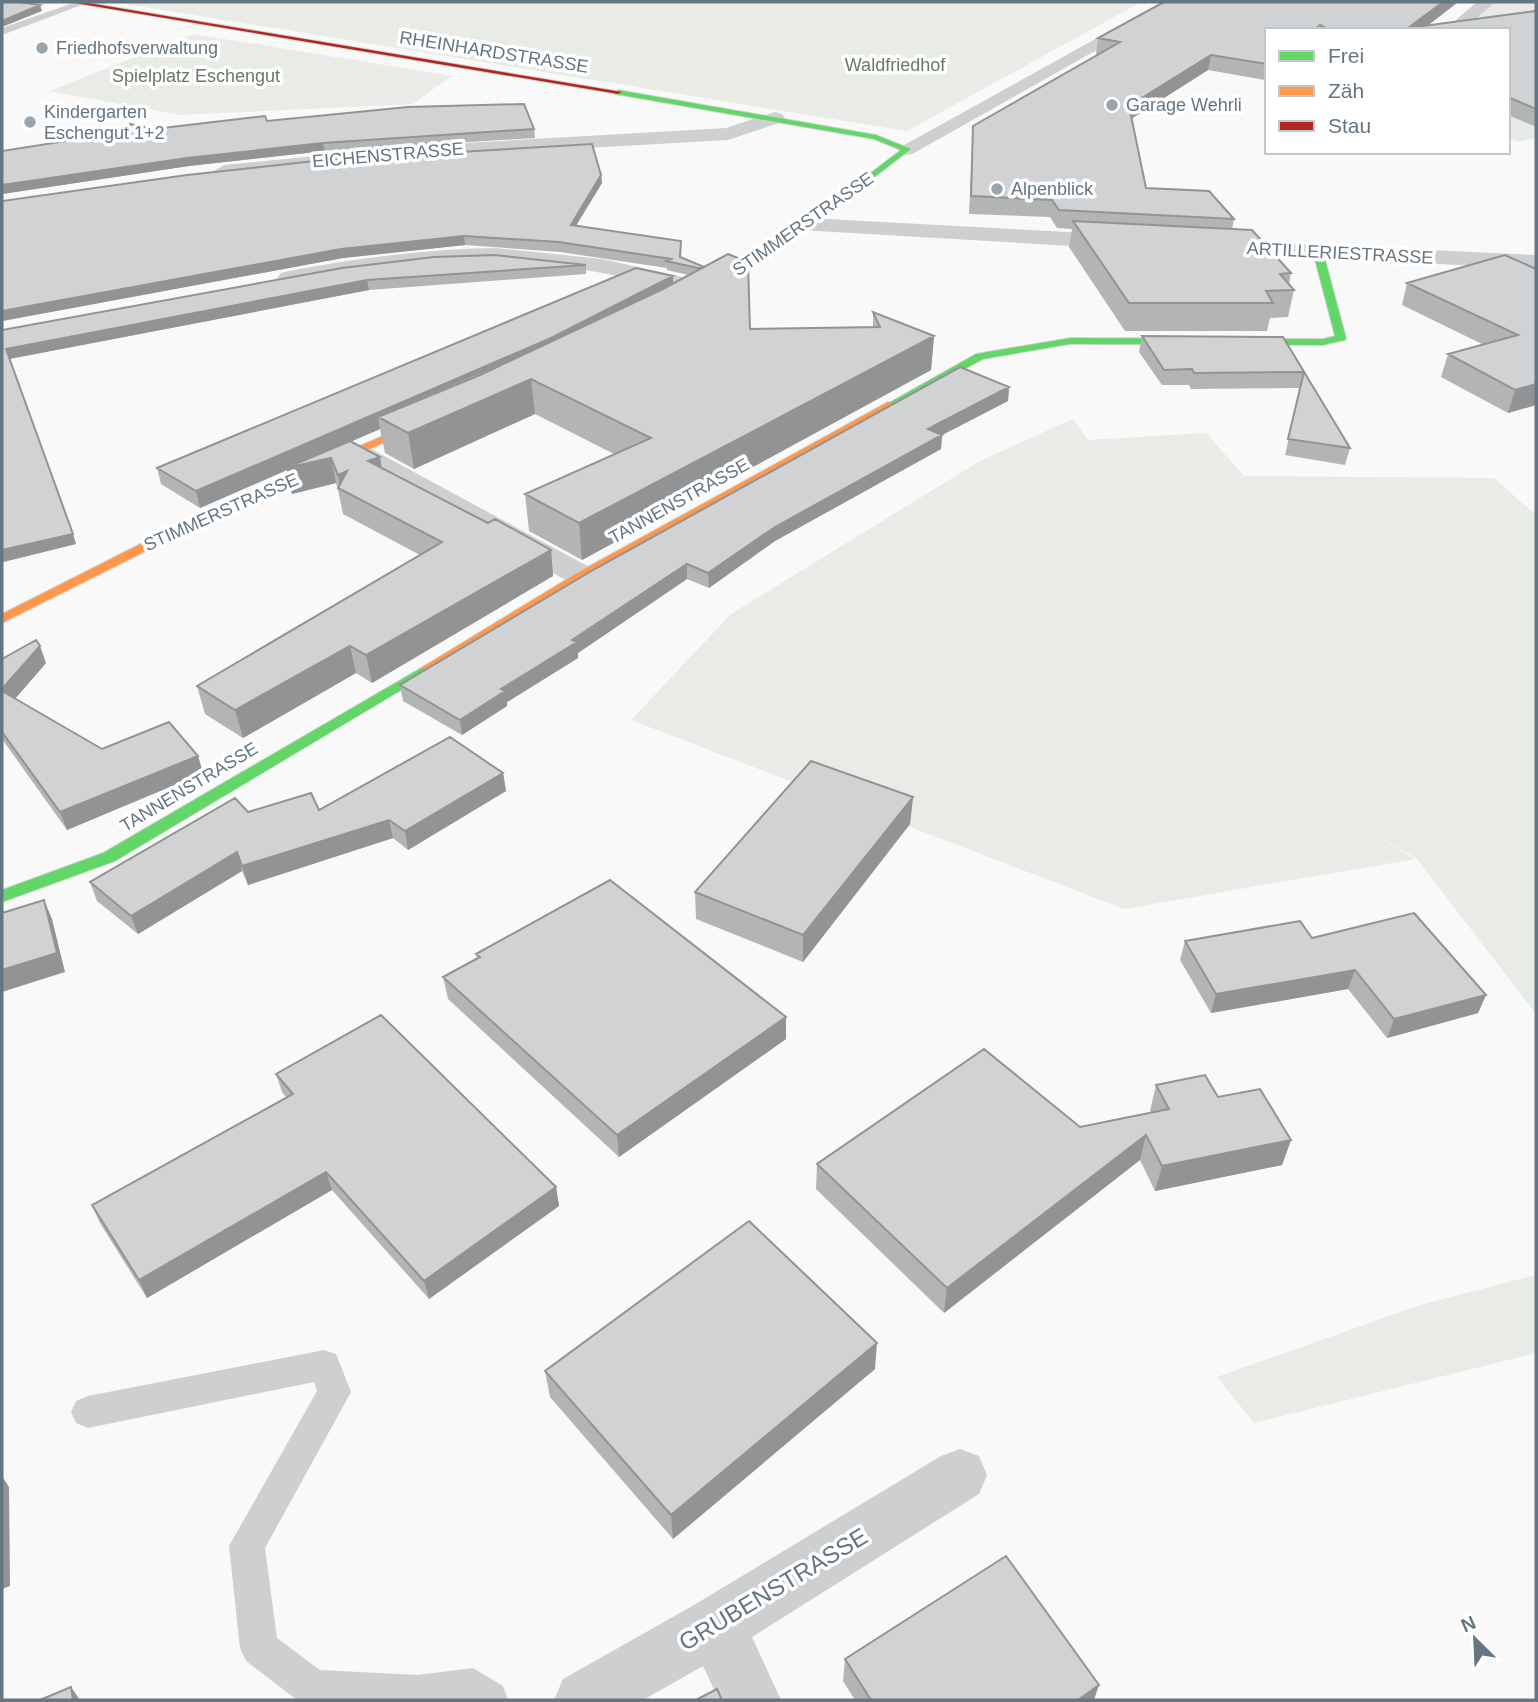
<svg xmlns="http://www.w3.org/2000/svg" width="1538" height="1702" viewBox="0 0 1538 1702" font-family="Helvetica,sans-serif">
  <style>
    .built { fill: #e8e9e9 }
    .green { fill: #e8ebe6 }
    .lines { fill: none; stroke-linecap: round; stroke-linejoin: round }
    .fast-casing { stroke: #d5d6d7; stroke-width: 2 }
    .slow-casing { stroke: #d5d6d7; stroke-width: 2 }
    .jam-casing { stroke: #d5d6d7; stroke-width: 2 }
    .lane { fill: #cecfd0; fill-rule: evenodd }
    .street { fill: #cecfd0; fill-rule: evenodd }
    .fast { fill: #63d668; fill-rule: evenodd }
    .slow { fill: #ff974d; fill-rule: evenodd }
    .jam { fill: #b3261e; fill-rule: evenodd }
    .wall { fill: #b3b5b5 }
    .shaded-wall { fill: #929394 }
    .building { fill: #d0d2d3; stroke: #929394; stroke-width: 2 }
    .poi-dot { fill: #99a4ac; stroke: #fff; stroke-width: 2.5 }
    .labels { text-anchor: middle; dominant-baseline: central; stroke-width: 7; stroke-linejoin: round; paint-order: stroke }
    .far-poi-label { font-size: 18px; fill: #657683; stroke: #fff; text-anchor: start }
    .far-street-label { font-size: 18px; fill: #657683; stroke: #fff }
    .far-park-label { font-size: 18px; fill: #687a64; stroke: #fff }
    .near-street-label { font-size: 24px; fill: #657683; stroke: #fff }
  </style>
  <rect width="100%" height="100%" fill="#f9f9f9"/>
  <path class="built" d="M 1495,2 L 1536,2 L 1536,138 L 1517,142 L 1508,138 L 1508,30 L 1461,30 Z"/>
  <path class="green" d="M 114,2 L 1141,2 L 907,131 Z
    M 194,34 L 451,76 L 413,104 L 179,115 L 49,91 Z
    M 1073,419 L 1088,440 L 1206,433 L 1244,476 L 1494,478 L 1536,515 L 1536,1014 L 1417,859 L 1364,828 L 1415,859 L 1124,909 L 631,720 L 731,614 L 980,461 Z
    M 1536,1275 L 1536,1353 L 1254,1423 L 1217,1377 L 1420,1305 Z"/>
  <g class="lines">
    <defs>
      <path id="fast" d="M 618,90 L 876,135 L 911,149 L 809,227 L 806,226 L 806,222 L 901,150 L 874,139 L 615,94 Z
        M 1318,249 L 1323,252 L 1346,338 L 1345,340 L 1323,345 L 1070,344 L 983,359 L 896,406 L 887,404 L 976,354 L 1070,338 L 1323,339 L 1335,336 L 1313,252 Z
        M 428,664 L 435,668 L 433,671 L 115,861 L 2,902 L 2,890 L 103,853 Z"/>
      <path id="slow" d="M 888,402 L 897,404 L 587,579 L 433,671 L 428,672 L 421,668 L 577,573 Z
        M 427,417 L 437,419 L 198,525 L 2,623 L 2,614 L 190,519 Z"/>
      <path id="jam" d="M 69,2 L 83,2 L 622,92 L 618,94 Z
        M 806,222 L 814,224 L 707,292 L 699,290 Z"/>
    </defs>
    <use href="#fast" class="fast-casing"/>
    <use href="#slow" class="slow-casing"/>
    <use href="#jam" class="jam-casing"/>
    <path class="lane" d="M 76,2 L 87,3 L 2,35 L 2,28 Z
      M 324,1350 L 336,1354 L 351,1392 L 265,1548 L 277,1638 L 320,1670 L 418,1675 L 473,1668 L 503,1686 L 508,1700 L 297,1700 L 246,1661 L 240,1648 L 229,1546 L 317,1391 L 314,1382 L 88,1428 L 76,1423 L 71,1412 L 76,1401 L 88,1396 Z"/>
    <path class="street" d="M 1162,2 L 1182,2 L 914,153 L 907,155 L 897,149 Z
      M 1477,2 L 1495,2 L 1463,30 L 1444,30 Z
      M 775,112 L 782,114 L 785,118 L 782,122 L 728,140 L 430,157 L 224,177 L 214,171 L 224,165 L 430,145 L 726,128 Z
      M 808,218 L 1122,235 L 1133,242 L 1122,249 L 800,230 L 797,225 Z
      M 1217,240 L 1536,255 L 1536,269 L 1209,252 L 1206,247 Z
      M 496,248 L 602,259 L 714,284 L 718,289 L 714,294 L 706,296 C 637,279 567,263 496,262 C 426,260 357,272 289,285 L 281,283 L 277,278 L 281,273 L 289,271 C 358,258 426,249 496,248 Z
      M 356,444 L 366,446 L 593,569 L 598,576 L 593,583 L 582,585 L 571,583 L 346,458 L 342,452 L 346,446 Z
      M 960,1449 L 979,1456 L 987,1475 L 979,1494 L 752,1637 L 781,1700 L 719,1700 L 703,1666 L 643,1700 L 554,1700 L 563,1679 L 694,1605 L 941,1456 Z"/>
    <use href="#fast" class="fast"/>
    <use href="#slow" class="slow"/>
    <use href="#jam" class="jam"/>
  </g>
  <path class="wall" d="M 1164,2 L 1458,2 L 1427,26 L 1536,11 L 1536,127 L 1508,115 L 1508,30 L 1267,30 L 1267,79 L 1265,80 L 1208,70 L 1131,119 L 1146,188 L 1234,219 L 1232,229 L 1291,273 L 1289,284 L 1294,290 L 1288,317 L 1270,318 L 1267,331 L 1125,331 L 1069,247 L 1072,229 L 1057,228 L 1050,217 L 969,214 L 973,126 L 1099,54 L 1096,54 L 1098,38 Z
    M 267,121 L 534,129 L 535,138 L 325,151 L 189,166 L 2,194 L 2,151 L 154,129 Z
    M 601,175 L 602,183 L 576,225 L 681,257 L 702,268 L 750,329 L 873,327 L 873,312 L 934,336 L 931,370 L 582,560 L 529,531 L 525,494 L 614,454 L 535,414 L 414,469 L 385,453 L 380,429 L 352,441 L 382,468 L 488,523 L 551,550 L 553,576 L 372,683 L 356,673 L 243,738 L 205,714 L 197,686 L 420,555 L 343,514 L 338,490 L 336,483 L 292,494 L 287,470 L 200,508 L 161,484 L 157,468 L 673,276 L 673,284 L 688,275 L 667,270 L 667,268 L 560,252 L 465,245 L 343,258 L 2,321 L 2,201 Z
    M 586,265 L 586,274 L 369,290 L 9,359 L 76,544 L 3,562 L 2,330 L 342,268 Z
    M 1536,269 L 1536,405 L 1508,413 L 1441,377 L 1448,354 L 1484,345 L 1402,305 L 1407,283 Z
    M 1142,336 L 1283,337 L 1350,448 L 1345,465 L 1285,455 L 1300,388 L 1191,389 L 1189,385 L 1162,385 L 1139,352 Z
    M 1009,387 L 1008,401 L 942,435 L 941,449 L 775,541 L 709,588 L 687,579 L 578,653 L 578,658 L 507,702 L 507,706 L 462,735 L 403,701 L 400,685 Z
    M 2,659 L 46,663 L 15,699 L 102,749 L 198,756 L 203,773 L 67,830 L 2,739 Z
    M 503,773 L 506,791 L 408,850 L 393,838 L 248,885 L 242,871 L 138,934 L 97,901 L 90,882 L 248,812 L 319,810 Z
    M 913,797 L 910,824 L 803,962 L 696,919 L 695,892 Z
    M 1312,938 L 1486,995 L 1478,1013 L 1387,1038 L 1348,989 L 1211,1013 L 1180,960 L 1185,941 Z
    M 476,954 L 786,1017 L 786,1039 L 619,1157 L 448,999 L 443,977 L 477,958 Z
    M 276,1074 L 556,1187 L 559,1206 L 429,1299 L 332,1190 L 147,1298 L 100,1223 L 92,1205 L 287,1098 L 282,1092 Z
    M 1156,1085 L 1218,1097 L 1291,1140 L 1282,1165 L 1155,1191 L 1140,1160 L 944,1313 L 816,1189 L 817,1164 L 1080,1127 L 1151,1113 L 1150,1111 Z
    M 875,1369 L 673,1539 L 550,1397 L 545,1371 Z
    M 845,1659 L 1094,1700 L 855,1700 L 843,1681 Z"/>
  <path class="shaded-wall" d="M 1443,2 L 1458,2 L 1422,30 L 1408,28 Z
    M 40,5 L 42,11 L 2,27 L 2,21 Z
    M 1211,55 L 1208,70 L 1126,122 L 1129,106 Z
    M 323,143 L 325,151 L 189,166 L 2,194 L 2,185 L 187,158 Z
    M 601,175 L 602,183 L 571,234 L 571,225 Z
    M 464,236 L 465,245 L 343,258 L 2,321 L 2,311 L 341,249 Z
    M 673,276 L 673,291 L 378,417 L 380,429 L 297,465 L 331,458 L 336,483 L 292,494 L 287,470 L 200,508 L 196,491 Z
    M 367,280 L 369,290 L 9,359 L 6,349 Z
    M 934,336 L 931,370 L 582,560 L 579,523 Z
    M 531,379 L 535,414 L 414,469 L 408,433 Z
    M 1536,384 L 1536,405 L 1508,413 L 1515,390 Z
    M 1009,387 L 1008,401 L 942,435 L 941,449 L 775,541 L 709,588 L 708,573 L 775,527 L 928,429 Z
    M 380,457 L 384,482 L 368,461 Z
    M 347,471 L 340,489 L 338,475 Z
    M 73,534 L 76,544 L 3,562 L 2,558 L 2,550 Z
    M 551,550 L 553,576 L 372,683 L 366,655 Z
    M 687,564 L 687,579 L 578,653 L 578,658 L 507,702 L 507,706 L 462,735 L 460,720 L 501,689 Z
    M 40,646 L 46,663 L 7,708 L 2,694 L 2,689 Z
    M 350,646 L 356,673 L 243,738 L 235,710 Z
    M 198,756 L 203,773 L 67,830 L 60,812 Z
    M 503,773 L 506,791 L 408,850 L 405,831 Z
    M 913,797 L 910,824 L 803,962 L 803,935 Z
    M 389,820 L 393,838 L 248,885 L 242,866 Z
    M 237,852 L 242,871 L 138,934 L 131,916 Z
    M 44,900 L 52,919 L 65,972 L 2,992 L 2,970 Z
    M 1355,970 L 1348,989 L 1211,1013 L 1216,994 Z
    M 1486,995 L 1478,1013 L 1387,1038 L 1394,1019 Z
    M 786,1017 L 786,1039 L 619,1157 L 617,1135 Z
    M 1146,1135 L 1140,1160 L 944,1313 L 947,1288 Z
    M 1291,1140 L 1282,1165 L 1155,1191 L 1162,1166 Z
    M 326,1172 L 332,1190 L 147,1298 L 139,1280 Z
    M 556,1187 L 559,1206 L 429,1299 L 424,1281 Z
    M 877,1343 L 875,1369 L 673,1539 L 671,1515 Z
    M 2,1476 L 9,1487 L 10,1586 L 2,1589 Z
    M 1099,1685 L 1094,1700 L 1078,1700 Z
    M 71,1687 L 80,1700 L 73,1700 Z"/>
  <path class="building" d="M 2,2 L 19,2 L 40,5 L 2,21 Z
    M 1164,2 L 1443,2 L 1408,28 L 1536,11 L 1536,109 L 1508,97 L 1508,30 L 1330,30 L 1320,25 L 1314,30 L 1267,30 L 1267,64 L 1211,55 L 1129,106 L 1146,188 L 1209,191 L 1234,219 L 1059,210 L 1052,200 L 971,196 L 973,126 L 1120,42 L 1098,38 Z
    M 524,104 L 534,129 L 323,143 L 187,158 L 2,185 L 2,151 L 130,131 L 130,124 L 154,129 L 265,116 L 267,121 L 408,107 Z
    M 592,144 L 601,175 L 571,225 L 681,241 L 680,257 L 702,266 L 698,268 L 666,261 L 671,259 L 559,242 L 464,236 L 341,249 L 2,311 L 2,201 L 187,175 L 324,160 Z
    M 1073,221 L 1252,230 L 1291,273 L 1280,274 L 1294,290 L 1266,291 L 1273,303 L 1129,303 Z
    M 728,254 L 748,262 L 750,329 L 880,327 L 873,312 L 934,336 L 579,523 L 525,494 L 651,438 L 531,379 L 408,433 L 378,417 L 480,375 L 663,289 Z
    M 495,255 L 586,265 L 367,280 L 6,349 L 73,534 L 2,550 L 2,330 L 342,268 L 434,257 Z
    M 1505,255 L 1536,269 L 1536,384 L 1515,390 L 1448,354 L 1518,335 L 1407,283 Z
    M 636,268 L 673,276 L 551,338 L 196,491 L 157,468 Z
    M 1142,336 L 1283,337 L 1350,448 L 1288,439 L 1304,372 L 1194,373 L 1192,369 L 1164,370 Z
    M 960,367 L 1009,387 L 928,429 L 942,435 L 775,527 L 708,573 L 687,564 L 572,640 L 577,642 L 501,689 L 505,691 L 460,720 L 400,685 L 593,570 Z
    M 350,441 L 380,457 L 368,461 L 488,523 L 495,519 L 551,550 L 366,655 L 350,646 L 235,710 L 197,686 L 442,542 L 338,488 L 347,471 L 338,475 L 331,458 L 286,468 Z
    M 36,640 L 40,646 L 2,689 L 2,659 Z
    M 2,691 L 102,749 L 169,722 L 198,756 L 60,812 L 2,732 Z
    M 450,737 L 503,773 L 405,831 L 389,820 L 242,866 L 237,852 L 131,916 L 90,882 L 235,798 L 248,812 L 311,793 L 319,810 Z
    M 811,761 L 913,797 L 803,935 L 695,892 Z
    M 610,880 L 786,1017 L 617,1135 L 443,977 L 480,957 L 476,954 Z
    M 44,900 L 57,953 L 2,970 L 2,913 Z
    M 1414,913 L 1486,995 L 1394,1019 L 1355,970 L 1216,994 L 1185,941 L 1300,921 L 1312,938 Z
    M 381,1015 L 556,1187 L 424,1281 L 326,1172 L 139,1280 L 92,1205 L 293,1094 L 276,1074 Z
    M 984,1049 L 1080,1127 L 1169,1109 L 1156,1085 L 1205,1075 L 1218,1097 L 1260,1089 L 1291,1140 L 1162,1166 L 1146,1135 L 947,1288 L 817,1164 Z
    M 749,1221 L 877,1343 L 671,1515 L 545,1371 Z
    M 1006,1556 L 1099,1685 L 1078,1700 L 871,1700 L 845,1659 Z
    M 71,1687 L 73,1700 L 40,1700 Z
    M 717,1689 L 722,1700 L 696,1700 Z"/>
  <g class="poi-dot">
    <circle cx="42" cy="48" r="7"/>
    <circle cx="1112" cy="105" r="7"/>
    <circle cx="30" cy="122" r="7"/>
    <circle cx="997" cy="189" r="7"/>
  </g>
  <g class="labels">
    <g class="far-poi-label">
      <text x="56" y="48">Friedhofsverwaltung</text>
      <text x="1126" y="105">Garage Wehrli</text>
      <text x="44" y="112">Kindergarten<tspan x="44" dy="21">Eschengut 1+2</tspan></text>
      <text x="1011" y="189">Alpenblick</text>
    </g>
    <g class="far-street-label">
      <text transform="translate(494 52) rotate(9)">RHEINHARDSTRASSE</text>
      <text transform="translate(388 155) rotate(-5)">EICHENSTRASSE</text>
      <text transform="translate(803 224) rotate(-35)">STIMMERSTRASSE</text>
      <text transform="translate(1340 253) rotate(3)">ARTILLERIESTRASSE</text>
      <text transform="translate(679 501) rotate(-29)">TANNENSTRASSE</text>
      <text transform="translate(221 512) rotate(-24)">STIMMERSTRASSE</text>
      <text transform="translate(189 787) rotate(-31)">TANNENSTRASSE</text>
    </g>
    <g class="far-park-label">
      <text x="895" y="65">Waldfriedhof</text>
      <text x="196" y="76">Spielplatz Eschengut</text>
    </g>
    <g class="near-street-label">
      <text transform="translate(773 1589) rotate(-31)">GRUBENSTRASSE</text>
    </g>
  </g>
  <rect width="1538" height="1702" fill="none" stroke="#657683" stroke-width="7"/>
  <rect x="1265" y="28" width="245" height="126" fill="#ffffff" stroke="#c1c8cd" stroke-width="2"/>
  <rect x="1279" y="51" width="35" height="10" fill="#63d668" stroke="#c1c8cd" stroke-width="2"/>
  <text x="1328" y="63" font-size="21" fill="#657683">Frei</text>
  <rect x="1279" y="86" width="35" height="10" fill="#ff974d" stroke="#c1c8cd" stroke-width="2"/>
  <text x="1328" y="98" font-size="21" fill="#657683">Zäh</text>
  <rect x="1279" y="121" width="35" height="10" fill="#b3261e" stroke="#c1c8cd" stroke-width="2"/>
  <text x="1328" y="133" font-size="21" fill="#657683">Stau</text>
  <g transform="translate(1475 1639) rotate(336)" stroke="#ffffff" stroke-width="5" paint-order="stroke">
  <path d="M0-5L12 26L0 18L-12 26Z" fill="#657683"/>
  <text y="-10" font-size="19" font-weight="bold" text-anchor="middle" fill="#657683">N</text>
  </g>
</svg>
